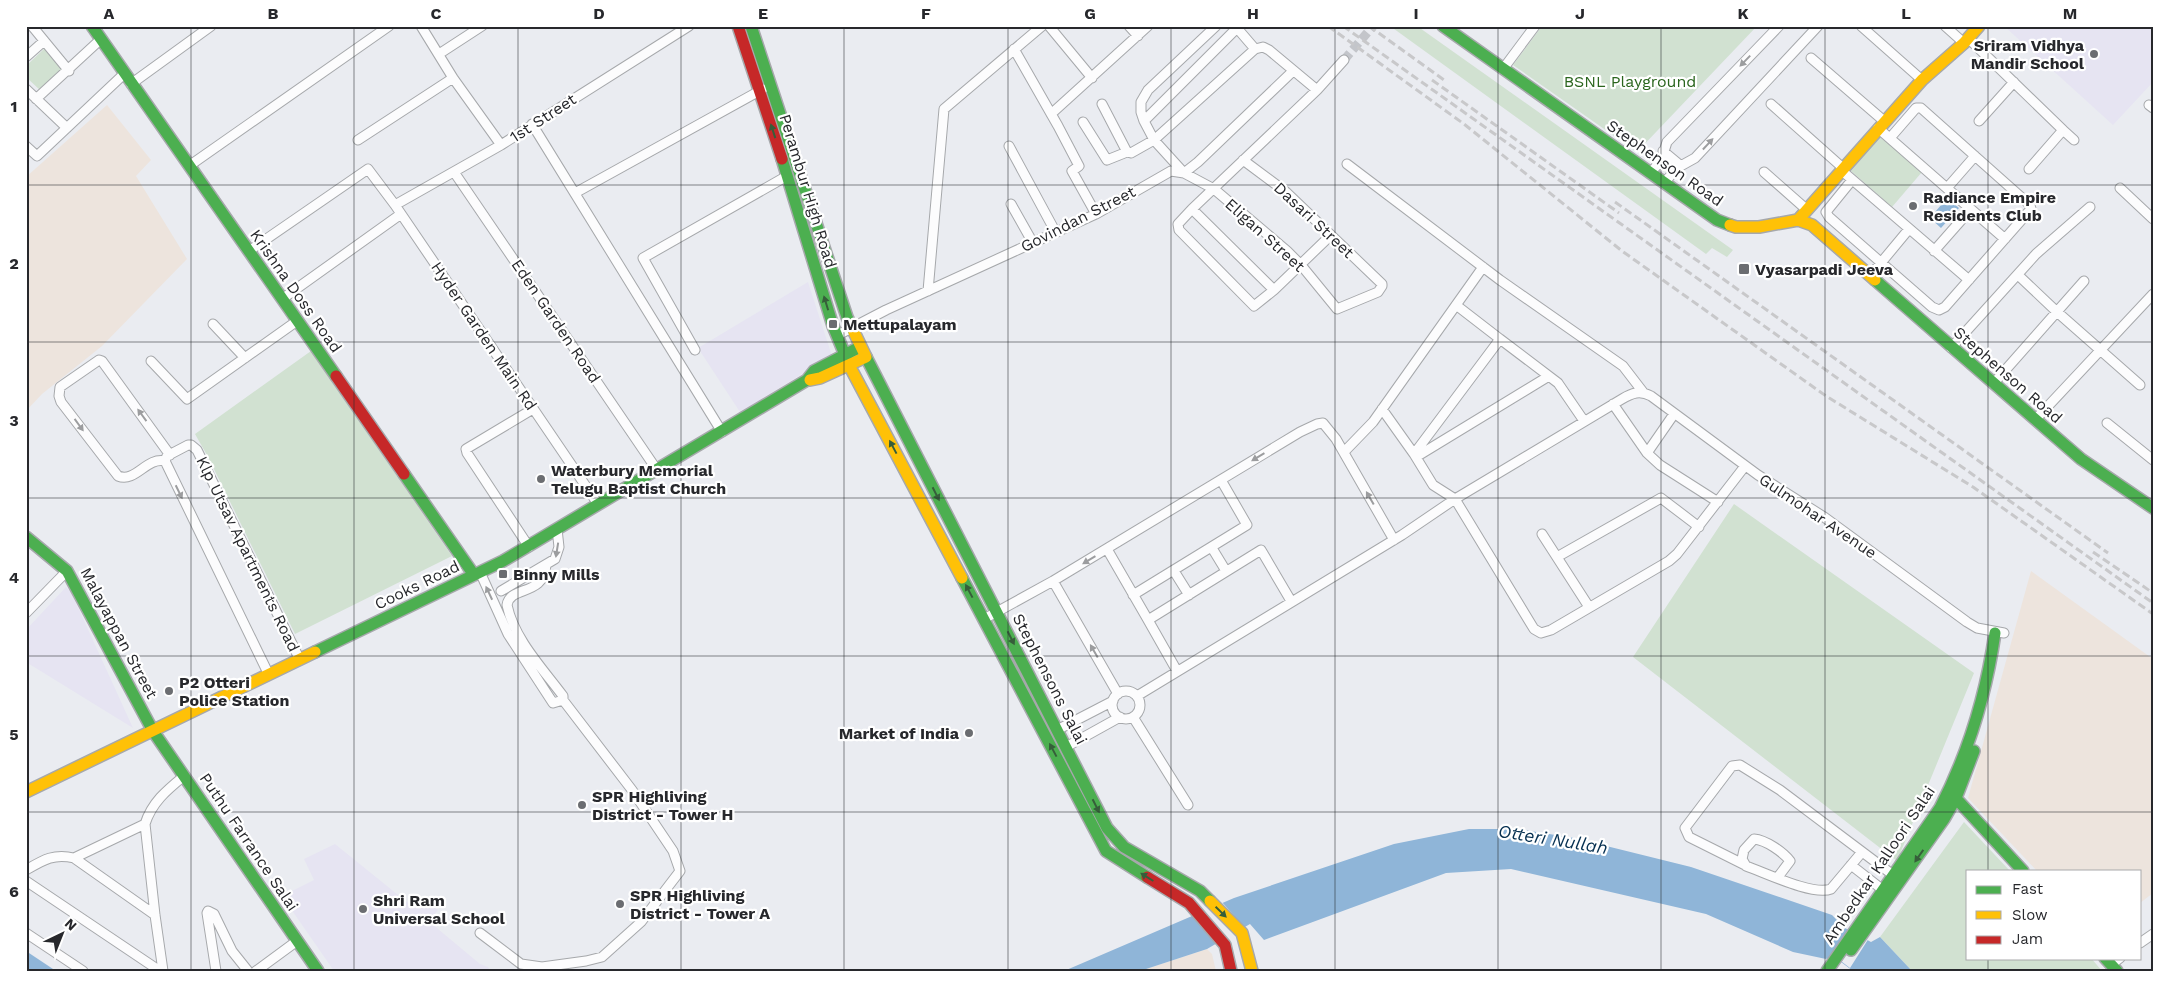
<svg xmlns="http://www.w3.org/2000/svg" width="2179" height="997" viewBox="0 0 2179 997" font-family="'Work Sans',sans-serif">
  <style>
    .industrial { fill: #ede4dd }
    .education { fill: #e6e4f2 }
    .green { fill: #d1e1d1 }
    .water { fill: #8fb5d8 }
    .pier { fill: #eaecf1 }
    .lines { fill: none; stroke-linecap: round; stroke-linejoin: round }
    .street-tunnel { stroke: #c3c5ca; stroke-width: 9; stroke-dasharray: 9 4.5; stroke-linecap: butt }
    .street-casing { stroke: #a6a8ab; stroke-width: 11 }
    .fast-casing { stroke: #a6a8ab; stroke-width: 14 }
    .slow-casing { stroke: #a6a8ab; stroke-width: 14 }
    .jam-casing { stroke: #a6a8ab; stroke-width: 14 }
    .street { stroke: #fcfcfd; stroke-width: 9 }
    .fast { stroke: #4caf50; stroke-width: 11 }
    .slow { stroke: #ffc107; stroke-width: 11 }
    .jam { stroke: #c62828; stroke-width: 11 }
    .rail { stroke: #c8c8ca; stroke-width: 3; stroke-dasharray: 8 4; stroke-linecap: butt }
    .oneway { fill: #9c9d9f }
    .oneway2 { fill: #365e3a }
    .grid { fill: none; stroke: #27282c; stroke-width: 1; stroke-opacity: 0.55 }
    .poi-dot { fill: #6b6d71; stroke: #fff; stroke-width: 2 }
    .labels { text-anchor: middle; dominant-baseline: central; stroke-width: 4.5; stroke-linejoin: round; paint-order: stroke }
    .poi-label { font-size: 16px; font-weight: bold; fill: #27282c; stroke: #fff; text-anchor: start }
    .park-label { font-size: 16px; fill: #2a651d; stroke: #fff }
    .street-label { font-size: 16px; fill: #27282c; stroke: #fff }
    .water-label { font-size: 18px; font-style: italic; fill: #063051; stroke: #fff }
    .neatline { fill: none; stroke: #27282c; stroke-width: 2 }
    .grid-label { font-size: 16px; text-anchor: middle; font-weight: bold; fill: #27282c }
  </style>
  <rect width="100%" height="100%" fill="#eaecf1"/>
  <path class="industrial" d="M 107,105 L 151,160 L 136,176 L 187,259 L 102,346 L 42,394 L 26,411 L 26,177 Z
    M 2031,571 L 2153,659 L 2153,893 L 2140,903 L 2140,871 L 2037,871 L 1968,798 Z
    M 1207,949 L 1212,954 L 1216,971 L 1140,971 Z"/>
  <path class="education" d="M 2004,26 L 2153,26 L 2153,82 L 2113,125 Z
    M 808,282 L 832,356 L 740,412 L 698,348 Z
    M 66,587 L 71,592 L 133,728 L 26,662 L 26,630 Z
    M 335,844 L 413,907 L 421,907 L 427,901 L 438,910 L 432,918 L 433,923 L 438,929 L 480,964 L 488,967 L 491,971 L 334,971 L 282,896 L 314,880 L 304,859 Z"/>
  <path class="green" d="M 1390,26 L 1417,26 L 1733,250 L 1727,257 L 1712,248 L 1706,254 Z
    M 1542,26 L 1757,26 L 1637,152 L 1513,65 Z
    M 45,48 L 65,68 L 41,91 L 26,77 L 26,66 Z
    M 1881,136 L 1922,172 L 1892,207 L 1851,171 Z
    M 311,351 L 452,556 L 295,634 L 208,457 L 195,434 Z
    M 1734,504 L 1974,673 L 1897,861 L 1633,657 Z
    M 1964,822 L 2010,871 L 1968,871 L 1968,958 L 2091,958 L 2102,971 L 1912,971 L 1880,937 Z"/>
  <path class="water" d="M 1947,198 L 1959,208 L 1941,228 L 1930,218 Z
    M 1469,829 L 1518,829 L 1574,838 L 1691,867 L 1832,915 L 1845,928 L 1871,942 L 1880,937 L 1912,971 L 1853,971 L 1833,956 L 1826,959 L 1793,952 L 1706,914 L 1511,869 L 1446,873 L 1264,940 L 1250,924 L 1207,949 L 1140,971 L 1064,971 L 1234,898 L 1394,844 Z
    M 26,951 L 56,971 L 26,971 Z"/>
  <path class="pier" d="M 1221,901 L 1244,927 L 1218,946 L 1190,914 Z
    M 1851,928 L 1869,938 L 1850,968 L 1833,955 Z"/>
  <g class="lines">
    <path class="street-tunnel" d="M 1344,60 L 1373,26"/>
    <defs>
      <path id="street" d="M 32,26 L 69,71
        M 421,26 L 453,78 L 501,145
        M 1049,26 L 1092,78
        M 1129,26 L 1138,36
        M 1216,26 L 1148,90 L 1141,102 L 1141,112 L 1144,121 L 1154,140 L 1184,173 L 1214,189 L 1287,251 L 1301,265 L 1337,309 L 1378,292 L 1382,286 L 1382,284 L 1286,192 L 1243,160
        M 1861,26 L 1922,80
        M 1945,26 L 1964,43
        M 1968,38 L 2063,130 L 2029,169
        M 1014,49 L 1058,126 L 1079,166 L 1072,171 L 1096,214
        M 439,54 L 482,26
        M 26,57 L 44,41
        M 1811,58 L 1884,121
        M 1503,69 L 1535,26
        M 131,84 L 211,26
        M 26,89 L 67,128
        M 36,99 L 101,39
        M 1102,104 L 1127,152
        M 1771,104 L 1843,168
        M 2149,105 L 2153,108
        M 1051,114 L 1148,26
        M 1144,121 L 1237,28 L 1255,49
        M 1979,121 L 2014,82
        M 1083,122 L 1107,160 L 1127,152 L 1131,153 L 1154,140 L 1255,49 L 1263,47 L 1269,50 L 1317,90
        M 532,124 L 722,432
        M 1878,128 L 2005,239
        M 2063,130 L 2074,140
        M 358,140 L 453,78
        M 26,146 L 37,156 L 124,74
        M 1009,146 L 1055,231
        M 1663,151 L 1681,166
        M 1347,164 L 1500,280 L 1623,366 L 1643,392
        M 189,166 L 389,26
        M 1841,170 L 1969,280
        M 454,172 L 657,470
        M 1651,172 L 1661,161 L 1667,142 L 1779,26
        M 1764,172 L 1806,209
        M 1852,180 L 1826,212 L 1829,217 L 1932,307 L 1939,310 L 1945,307 L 2031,209 L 2030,205 L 1921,108 L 1916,108 L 1890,138
        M 1664,183 L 1677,168 L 1695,158 L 1818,26
        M 1947,188 L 1975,156
        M 2120,188 L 2153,219
        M 575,193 L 763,89
        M 1011,204 L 1033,243
        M 395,205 L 501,145 L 689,26
        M 1192,209 L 1274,290
        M 1330,236 L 1274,290 L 1254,306 L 1179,230 L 1178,224 L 1192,209 L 1317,90 L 1344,60
        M 249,251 L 368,169 L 395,205 L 598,504
        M 1934,251 L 1971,209
        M 2018,275 L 2056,311 L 2140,385
        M 1870,276 L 1909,229
        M 928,291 L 944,109 L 1042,26
        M 282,299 L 401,214
        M 1456,305 L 1500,339
        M 213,324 L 245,358
        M 838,335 L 886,310 L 1096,214 L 1171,171 L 1184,173 L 1198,162 L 1293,71
        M 1951,348 L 2036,254 L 2090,207
        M 695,350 L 643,258 L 787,176
        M 151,361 L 187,399 L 297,321
        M 1993,384 L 2084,281
        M 1613,404 L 1647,453 L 1660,465 L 1718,502
        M 1382,409 L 1414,454
        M 2035,420 L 2153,294
        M 2107,423 L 2153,460
        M 1344,452 L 1373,422 L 1483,267
        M 1647,453 L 1674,414
        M 1416,457 L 1549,376
        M 165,461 C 146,457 136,483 118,476 L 61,402 L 59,396 L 60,387 L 99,360 L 102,361 L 170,455
        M 1745,466 L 1677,554 L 1669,561 L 1551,630 L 1541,633 L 1534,629 L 1455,499 L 1622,399 C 1632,393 1640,390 1651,396 L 1758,475 L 1824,517 L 1967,622 L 1977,628 L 2004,633
        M 1542,534 L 1589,607
        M 529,547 L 467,453 L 466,449 L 533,409
        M 1212,548 L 1226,571
        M 1107,549 L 1148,620
        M 1557,557 L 1661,498 L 1699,527
        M 1174,571 L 1189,595
        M 480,572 L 508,634 L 553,703 L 563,700 L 563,696 C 543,669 514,639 507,605 C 510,585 544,597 546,565
        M 1053,581 L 1118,694
        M 501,591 L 555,559 L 559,547 L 557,529
        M 1133,595 L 1247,525 L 1221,480
        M 26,613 L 67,571
        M 984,619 L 1053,581 L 1300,432 L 1317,424 L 1323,423 L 1336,439 L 1394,540
        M 1177,671 L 1148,620 L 1261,550 L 1291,601
        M 269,675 L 165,461 L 167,456 L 188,445 L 191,445 L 197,450 L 300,660
        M1112 705a14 14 0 1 1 28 0a14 14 0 1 1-28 0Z
        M 1137,696 L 1402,535 L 1455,499 L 1433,485 L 1414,454 L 1500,339 L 1558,383 L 1584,421
        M 1133,717 L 1188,805
        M 1057,730 L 1113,701
        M 1066,747 L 1120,717
        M 145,824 L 155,915 L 163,971
        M 74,858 L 155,915
        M 1745,865 L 1689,837 L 1685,828 L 1732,766 L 1740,765 L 1780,790 L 1893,875
        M 1851,865 L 1883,890
        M 26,870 C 43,860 54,853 74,858 L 145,824 C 152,802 167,790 184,776
        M 1778,877 L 1790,861 C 1783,852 1766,840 1754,839 L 1744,850 L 1742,859 L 1746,866 C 1766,873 1813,896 1831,889 L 1862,852
        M 26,881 L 160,971
        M 26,933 L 83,971
        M 480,933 L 521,964 L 542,967 L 586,961 L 602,957 L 641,922 L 680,871 L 673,851 L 632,790 L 563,700
        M 2140,943 L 2153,934
        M 2111,965 L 2120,958
        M 216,971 L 207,913 L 208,911 L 214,914 L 232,951 L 248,971
        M 256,971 L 297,941"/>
      <path id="fast" d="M 92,26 L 336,376
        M 751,26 L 847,317 L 854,332
        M 1443,26 L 1717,220 L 1730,225
        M 782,159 L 833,326 L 848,362
        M 1875,280 L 2081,459 L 2153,508
        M 866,357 L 1107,828 L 1124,847 L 1200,891 L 1210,901
        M 404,474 L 474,575
        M 26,537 L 67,571 L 153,731 L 318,971
        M 962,578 L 1106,851 L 1147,877
        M 315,652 L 503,561 L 807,380 L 814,371 L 860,347
        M 1951,793 L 2023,871
        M 1851,950 L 1944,819 L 1956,798 L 1974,751
        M 2105,958 L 2117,971
        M 1827,971 L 1940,808 C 1969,752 1986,695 1995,633"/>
      <path id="slow" d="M 1798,220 L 1922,80 L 1964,43 L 1979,26
        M 1730,225 L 1736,227 L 1759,227 L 1798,220 L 1812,225 L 1875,280
        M 849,365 L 962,578
        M 810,380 L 820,378 L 866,357 L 854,332
        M 26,792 L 315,652
        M 1210,901 L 1242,933 L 1252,971"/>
      <path id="jam" d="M 738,26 L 782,159
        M 336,376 L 404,474
        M 1147,877 L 1189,903 L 1225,945 L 1231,971"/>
    </defs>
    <use href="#street" class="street-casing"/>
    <use href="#fast" class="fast-casing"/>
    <use href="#slow" class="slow-casing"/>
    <use href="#jam" class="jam-casing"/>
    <use href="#street" class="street"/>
    <use href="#fast" class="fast"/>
    <use href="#slow" class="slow"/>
    <use href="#jam" class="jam"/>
    <path class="rail" d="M 1328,26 L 1464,124 L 1622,251 L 1826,396 L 1973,487 L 2153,614
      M 1343,26 L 2153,603
      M 1369,26 L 1444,80
      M 1432,80 L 1619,213
      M 1615,202 L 2108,553
      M 2093,552 L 2153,593"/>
  </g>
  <defs><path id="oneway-solid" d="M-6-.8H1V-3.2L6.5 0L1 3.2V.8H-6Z" transform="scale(1.25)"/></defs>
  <g class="oneway">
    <use href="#oneway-solid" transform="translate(1745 61) rotate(134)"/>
    <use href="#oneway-solid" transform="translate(1708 144) rotate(-47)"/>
    <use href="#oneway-solid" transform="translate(142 415) rotate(-126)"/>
    <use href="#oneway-solid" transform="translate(79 425) rotate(54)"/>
    <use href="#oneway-solid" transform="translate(1258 457) rotate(149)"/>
    <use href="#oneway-solid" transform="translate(179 492) rotate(64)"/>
    <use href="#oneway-solid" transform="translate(1370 498) rotate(-120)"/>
    <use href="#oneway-solid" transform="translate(557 550) rotate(99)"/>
    <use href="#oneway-solid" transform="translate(1089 560) rotate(149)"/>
    <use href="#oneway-solid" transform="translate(489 593) rotate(-115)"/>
    <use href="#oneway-solid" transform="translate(1094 651) rotate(-120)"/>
  </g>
  <g class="oneway2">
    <use href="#oneway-solid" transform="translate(773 131) rotate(-108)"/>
    <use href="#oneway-solid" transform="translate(826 303) rotate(-107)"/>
    <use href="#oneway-solid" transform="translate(893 447) rotate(-118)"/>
    <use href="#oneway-solid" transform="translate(936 494) rotate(63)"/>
    <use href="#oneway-solid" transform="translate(969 591) rotate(-118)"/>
    <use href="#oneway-solid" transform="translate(1011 638) rotate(63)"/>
    <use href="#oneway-solid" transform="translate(1053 750) rotate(-118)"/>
    <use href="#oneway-solid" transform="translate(1096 806) rotate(63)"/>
    <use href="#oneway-solid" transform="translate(1919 856) rotate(125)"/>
    <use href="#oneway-solid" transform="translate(1147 877) rotate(-148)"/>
    <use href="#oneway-solid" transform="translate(1221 912) rotate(44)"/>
  </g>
  <path class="grid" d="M 191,26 L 191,971M 354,26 L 354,971M 518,26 L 518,971M 681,26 L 681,971M 844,26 L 844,971M 1008,26 L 1008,971M 1171,26 L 1171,971M 1335,26 L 1335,971M 1498,26 L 1498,971M 1661,26 L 1661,971M 1825,26 L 1825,971M 1988,26 L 1988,871M 26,185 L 2153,185M 26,342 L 2153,342M 26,498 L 2153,498M 26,656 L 2153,656M 26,812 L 2153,812M 1988,958 L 1988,971"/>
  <g class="poi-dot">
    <circle cx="2094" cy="54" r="5"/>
    <circle cx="1913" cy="206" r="5"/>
    <rect x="1738" y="263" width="12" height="12" rx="2.5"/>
    <rect x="828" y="319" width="10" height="10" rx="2.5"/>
    <circle cx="541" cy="479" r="5"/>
    <rect x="498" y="569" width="10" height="10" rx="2.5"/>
    <circle cx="169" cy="691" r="5"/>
    <circle cx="969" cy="733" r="5"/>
    <circle cx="582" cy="805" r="5"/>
    <circle cx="620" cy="904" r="5"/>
    <circle cx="363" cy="909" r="5"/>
  </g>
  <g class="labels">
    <g class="poi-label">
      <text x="2084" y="45" text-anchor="end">Sriram Vidhya<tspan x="2084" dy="18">Mandir School</tspan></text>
      <text x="1923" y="197">Radiance Empire<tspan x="1923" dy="18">Residents Club</tspan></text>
      <text x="1755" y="269">Vyasarpadi Jeeva</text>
      <text x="843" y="324">Mettupalayam</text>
      <text x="551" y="470">Waterbury Memorial<tspan x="551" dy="18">Telugu Baptist Church</tspan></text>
      <text x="513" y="574">Binny Mills</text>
      <text x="179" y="682">P2 Otteri<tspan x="179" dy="18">Police Station</tspan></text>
      <text x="959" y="733" text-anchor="end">Market of India</text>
      <text x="592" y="796">SPR Highliving<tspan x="592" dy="18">District - Tower H</tspan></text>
      <text x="630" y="895">SPR Highliving<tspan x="630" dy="18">District - Tower A</tspan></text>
      <text x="373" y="900">Shri Ram<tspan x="373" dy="18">Universal School</tspan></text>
    </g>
    <g class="park-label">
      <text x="1630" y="81">BSNL Playground</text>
    </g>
    <g class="street-label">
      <text transform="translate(543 118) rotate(-33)">1st Street</text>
      <text transform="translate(1665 163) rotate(35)">Stephenson Road</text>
      <text transform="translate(808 191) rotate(73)">Perambur High Road</text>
      <text transform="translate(1078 219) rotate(-27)">Govindan Street</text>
      <text transform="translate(1314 220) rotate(43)">Dasari Street</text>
      <text transform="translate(1265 235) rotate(42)">Eligan Street</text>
      <text transform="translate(296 291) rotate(55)">Krishna Doss Road</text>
      <text transform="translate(556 321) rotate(56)">Eden Garden Road</text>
      <text transform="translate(484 336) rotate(56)">Hyder Garden Main Rd</text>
      <text transform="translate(2008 375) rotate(41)">Stephenson Road</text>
      <text transform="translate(1818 516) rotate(34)">Gulmohar Avenue</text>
      <text transform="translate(248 554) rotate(64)">Klp Utsav Apartments Road</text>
      <text transform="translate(417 585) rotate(-26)">Cooks Road</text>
      <text transform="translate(119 633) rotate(62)">Malayappan Street</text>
      <text transform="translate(1050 679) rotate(63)">Stephensons Salai</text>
      <text transform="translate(249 842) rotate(56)">Puthu Farrance Salai</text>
      <text transform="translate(1879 865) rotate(-56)">Ambedkar Kalloori Salai</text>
    </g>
    <g class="water-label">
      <text transform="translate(1553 839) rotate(9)">Otteri Nullah</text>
    </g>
  </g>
  <rect width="2179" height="997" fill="none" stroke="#ffffff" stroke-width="55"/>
  <rect x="1966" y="870" width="175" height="90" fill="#ffffff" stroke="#a9a9ab"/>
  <rect x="1976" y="886" width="25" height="8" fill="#4caf50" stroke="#a9a9ab"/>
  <text x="2012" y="894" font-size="15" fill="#27282c">Fast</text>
  <rect x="1976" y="911" width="25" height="8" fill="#ffc107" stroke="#a9a9ab"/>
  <text x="2012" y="920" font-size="15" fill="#27282c">Slow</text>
  <rect x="1976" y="936" width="25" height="8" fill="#c62828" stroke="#a9a9ab"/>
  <text x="2012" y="944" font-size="15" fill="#27282c">Jam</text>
  <g transform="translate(62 934) rotate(43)" stroke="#ffffff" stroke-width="4" paint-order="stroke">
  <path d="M0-4L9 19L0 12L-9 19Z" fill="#27282c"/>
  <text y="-8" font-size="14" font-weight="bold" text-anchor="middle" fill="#27282c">N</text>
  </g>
  <rect x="28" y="28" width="2124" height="942" class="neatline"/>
  <g class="grid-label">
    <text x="109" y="19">A</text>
    <text x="273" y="19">B</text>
    <text x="436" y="19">C</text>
    <text x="599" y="19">D</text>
    <text x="763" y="19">E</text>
    <text x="926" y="19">F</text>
    <text x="1090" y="19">G</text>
    <text x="1253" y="19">H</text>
    <text x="1416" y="19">I</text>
    <text x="1580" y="19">J</text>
    <text x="1743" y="19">K</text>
    <text x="1906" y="19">L</text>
    <text x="2070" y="19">M</text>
    <text x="14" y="112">1</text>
    <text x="14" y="269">2</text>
    <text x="14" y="426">3</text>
    <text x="14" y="583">4</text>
    <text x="14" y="740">5</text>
    <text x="14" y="897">6</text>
  </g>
</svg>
